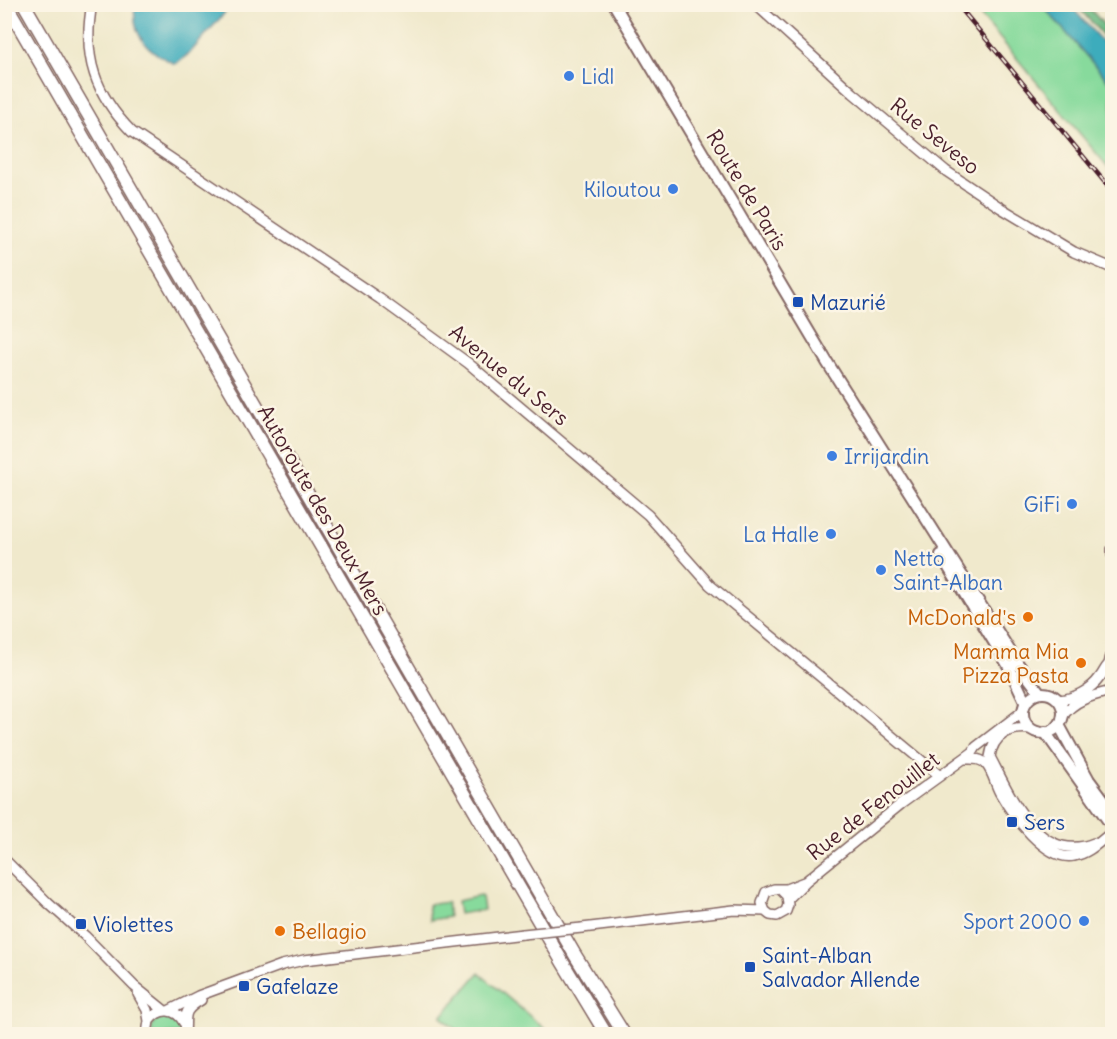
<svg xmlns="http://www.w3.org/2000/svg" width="1117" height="1039" viewBox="0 0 1117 1039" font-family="Delius,sans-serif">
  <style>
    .green { fill: #87da9c; stroke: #687c64; stroke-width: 1.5 }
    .forest { fill: #6dba84; stroke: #5c6c58; stroke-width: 1.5 }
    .water { fill: #3eacbc; stroke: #446674; stroke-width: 1.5 }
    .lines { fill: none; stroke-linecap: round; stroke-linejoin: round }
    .secondary-casing { stroke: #846663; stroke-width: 12 }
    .primary-casing { stroke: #846663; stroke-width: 14 }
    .highway-casing { stroke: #846663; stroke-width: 15 }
    .secondary { stroke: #fff; stroke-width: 9 }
    .primary { stroke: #fff; stroke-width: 10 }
    .highway { stroke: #fff; stroke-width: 12 }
    .rail-casing { stroke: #4a1f2b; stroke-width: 4.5 }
    .rail { stroke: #fcf5e5; stroke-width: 2; stroke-dasharray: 7; stroke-linecap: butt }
    .secondary-bridge-casing { stroke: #846663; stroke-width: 12; stroke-linecap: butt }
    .secondary-bridge { stroke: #fff; stroke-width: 9 }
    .shop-dot { fill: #3f7fe0; stroke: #fcf5e5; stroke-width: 2 }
    .transit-dot { fill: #1a4fb4; stroke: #fcf5e5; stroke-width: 2 }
    .food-dot { fill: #e8710a; stroke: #fcf5e5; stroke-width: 2 }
    .labels { text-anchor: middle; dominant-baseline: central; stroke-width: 5; stroke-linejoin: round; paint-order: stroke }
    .shop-label { font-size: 21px; fill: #366cbe; stroke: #fcf5e5; text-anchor: end }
    .street-label { font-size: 21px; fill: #4a1f2b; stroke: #fcf5e5 }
    .transit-label { font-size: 21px; fill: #164399; stroke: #fcf5e5; text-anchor: start }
    .food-label { font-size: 21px; fill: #c56008; stroke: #fcf5e5; text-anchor: end }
  </style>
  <rect width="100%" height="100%" fill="#fcf5e5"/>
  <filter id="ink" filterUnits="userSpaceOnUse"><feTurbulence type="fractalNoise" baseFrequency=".0167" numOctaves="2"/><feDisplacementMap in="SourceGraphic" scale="12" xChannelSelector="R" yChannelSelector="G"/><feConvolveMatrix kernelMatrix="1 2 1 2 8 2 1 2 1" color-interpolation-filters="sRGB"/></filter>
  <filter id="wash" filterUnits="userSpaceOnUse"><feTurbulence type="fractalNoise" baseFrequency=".008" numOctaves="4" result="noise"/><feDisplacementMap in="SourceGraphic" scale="24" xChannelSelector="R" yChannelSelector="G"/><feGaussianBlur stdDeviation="1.35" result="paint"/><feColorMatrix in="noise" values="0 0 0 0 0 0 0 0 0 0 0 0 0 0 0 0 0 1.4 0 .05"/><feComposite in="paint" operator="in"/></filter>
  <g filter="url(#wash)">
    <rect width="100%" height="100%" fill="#f0e9cc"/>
    <path class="green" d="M 972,5 L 1042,5 L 1112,85 L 1112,172 Z
      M 480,896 L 482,897 L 484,910 L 459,914 L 457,901 Z
      M 447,902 L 449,917 L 430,920 L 428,905 Z
      M 479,973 L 551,1034 L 461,1034 L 441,1017 Z
      M 166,1016 C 177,1017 182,1024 180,1034 L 152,1034 C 150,1024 156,1017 166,1016 Z"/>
    <path class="forest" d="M 1076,5 L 1087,5 L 1112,34 L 1112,46 Z"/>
    <path class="water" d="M 227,5 L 229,8 L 189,54 L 175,64 C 148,52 131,36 135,5 Z
      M 1042,5 L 1070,5 L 1112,53 L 1112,85 Z"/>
  </g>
  <g filter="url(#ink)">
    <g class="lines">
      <defs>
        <path id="secondary" d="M 92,4 C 82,57 95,94 132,132 L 380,299 L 468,363 L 648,515 L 710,585 L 940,776
          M 755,4 L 853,93 L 946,171 L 1001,208 L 1074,252 L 1112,268
          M 1112,549 L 1112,555
          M 1109,664 L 1112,651
          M 1058,700 C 1074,699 1091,690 1100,677 C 1105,671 1105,666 1112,662
          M 1062,717 C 1074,700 1091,696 1111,691
          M 990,757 C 1010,794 1038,866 1094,843
          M 990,757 C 993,735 1010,726 1031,729
          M 965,759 C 973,759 980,758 986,764 C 993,772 995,784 1000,793 C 1012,814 1046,862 1074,856 C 1090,853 1100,841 1112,832
          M 4,859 L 48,903 L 85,936 L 134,986 L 165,1011
          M 788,899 L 806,881 L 901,804 L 973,752 L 976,747 L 1023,711
          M 765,911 L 762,903 L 766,892 L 774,889 L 786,889 L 804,882
          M 582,928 L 734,910 L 765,911 L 770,915 L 777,916 L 786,911 L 788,905 L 787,896 L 781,890
          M 138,994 L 147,1010 L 149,1021
          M 168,1011 L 198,996 L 282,965 L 304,960 L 523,934
          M 147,1034 L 149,1021 C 160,1007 176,1008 184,1023
          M 185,1034 C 187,1015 181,1012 201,1000"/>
        <path id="primary" d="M 614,4 L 827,362 L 1018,664 L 1040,693
          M 941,555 L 1008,665 L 1026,703
          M1023 713a20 20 0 1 1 40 0a20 20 0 1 1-40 0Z
          M 1059,725 L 1089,780 L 1112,811
          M 1045,732 L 1112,826"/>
        <path id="highway" d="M 6,4 L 563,963 L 606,1034
          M 24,4 L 575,955 L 624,1034"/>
      </defs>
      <use href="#secondary" class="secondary-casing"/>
      <use href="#primary" class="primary-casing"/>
      <use href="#highway" class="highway-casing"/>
      <use href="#secondary" class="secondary"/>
      <use href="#primary" class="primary"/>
      <use href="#highway" class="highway"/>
      <defs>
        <path id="rail" d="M 957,4 L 1112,191"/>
      </defs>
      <use href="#rail" class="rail-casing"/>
      <use href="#rail" class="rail"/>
      <defs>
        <path id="secondary-bridge" d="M 523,934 L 582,928"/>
      </defs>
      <use href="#secondary-bridge" class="secondary-bridge-casing"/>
      <use href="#secondary-bridge" class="secondary-bridge"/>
    </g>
  </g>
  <g class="shop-dot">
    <circle cx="569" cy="76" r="6"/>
    <circle cx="673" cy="189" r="6"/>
    <circle cx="832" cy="456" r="6"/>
    <circle cx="1072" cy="504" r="6"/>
    <circle cx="831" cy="534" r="6"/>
    <circle cx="881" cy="570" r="6"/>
    <circle cx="1084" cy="921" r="6"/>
  </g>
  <g class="transit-dot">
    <rect x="792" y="296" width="12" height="12" rx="3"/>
    <rect x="1006" y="816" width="12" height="12" rx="3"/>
    <rect x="75" y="918" width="12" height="12" rx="3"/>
    <rect x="744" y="961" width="12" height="12" rx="3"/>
    <rect x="238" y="980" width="12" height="12" rx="3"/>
  </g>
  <g class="food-dot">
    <circle cx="1028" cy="617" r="6"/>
    <circle cx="1081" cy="663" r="6"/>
    <circle cx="280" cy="931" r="6"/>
  </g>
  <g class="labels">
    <g class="shop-label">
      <text x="581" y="76" text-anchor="start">Lidl</text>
      <text x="661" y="189">Kiloutou</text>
      <text x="844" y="456" text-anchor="start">Irrijardin</text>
      <text x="1060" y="504">GiFi</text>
      <text x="819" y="534">La Halle</text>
      <text x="893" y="558" text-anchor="start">Netto<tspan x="893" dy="24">Saint-Alban</tspan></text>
      <text x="1072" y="921">Sport 2000</text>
    </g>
    <g class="street-label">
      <text transform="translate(935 136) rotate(39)">Rue Seveso</text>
      <text transform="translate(747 190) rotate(59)">Route de Paris</text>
      <text transform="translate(509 375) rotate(39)">Avenue du Sers</text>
      <text transform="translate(323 510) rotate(60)">Autoroute des Deux Mers</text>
      <text transform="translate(873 806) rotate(-38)">Rue de Fenouillet</text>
    </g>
    <g class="transit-label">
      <text x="810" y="302">Mazurié</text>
      <text x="1024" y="822">Sers</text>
      <text x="93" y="924">Violettes</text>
      <text x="762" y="955">Saint-Alban<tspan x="762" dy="24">Salvador Allende</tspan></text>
      <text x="256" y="986">Gafelaze</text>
    </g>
    <g class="food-label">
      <text x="1016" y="617">McDonald's</text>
      <text x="1069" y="651">Mamma Mia<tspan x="1069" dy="24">Pizza Pasta</tspan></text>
      <text x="292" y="931" text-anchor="start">Bellagio</text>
    </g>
  </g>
  <rect width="1117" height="1039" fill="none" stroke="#fcf5e5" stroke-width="24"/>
</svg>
